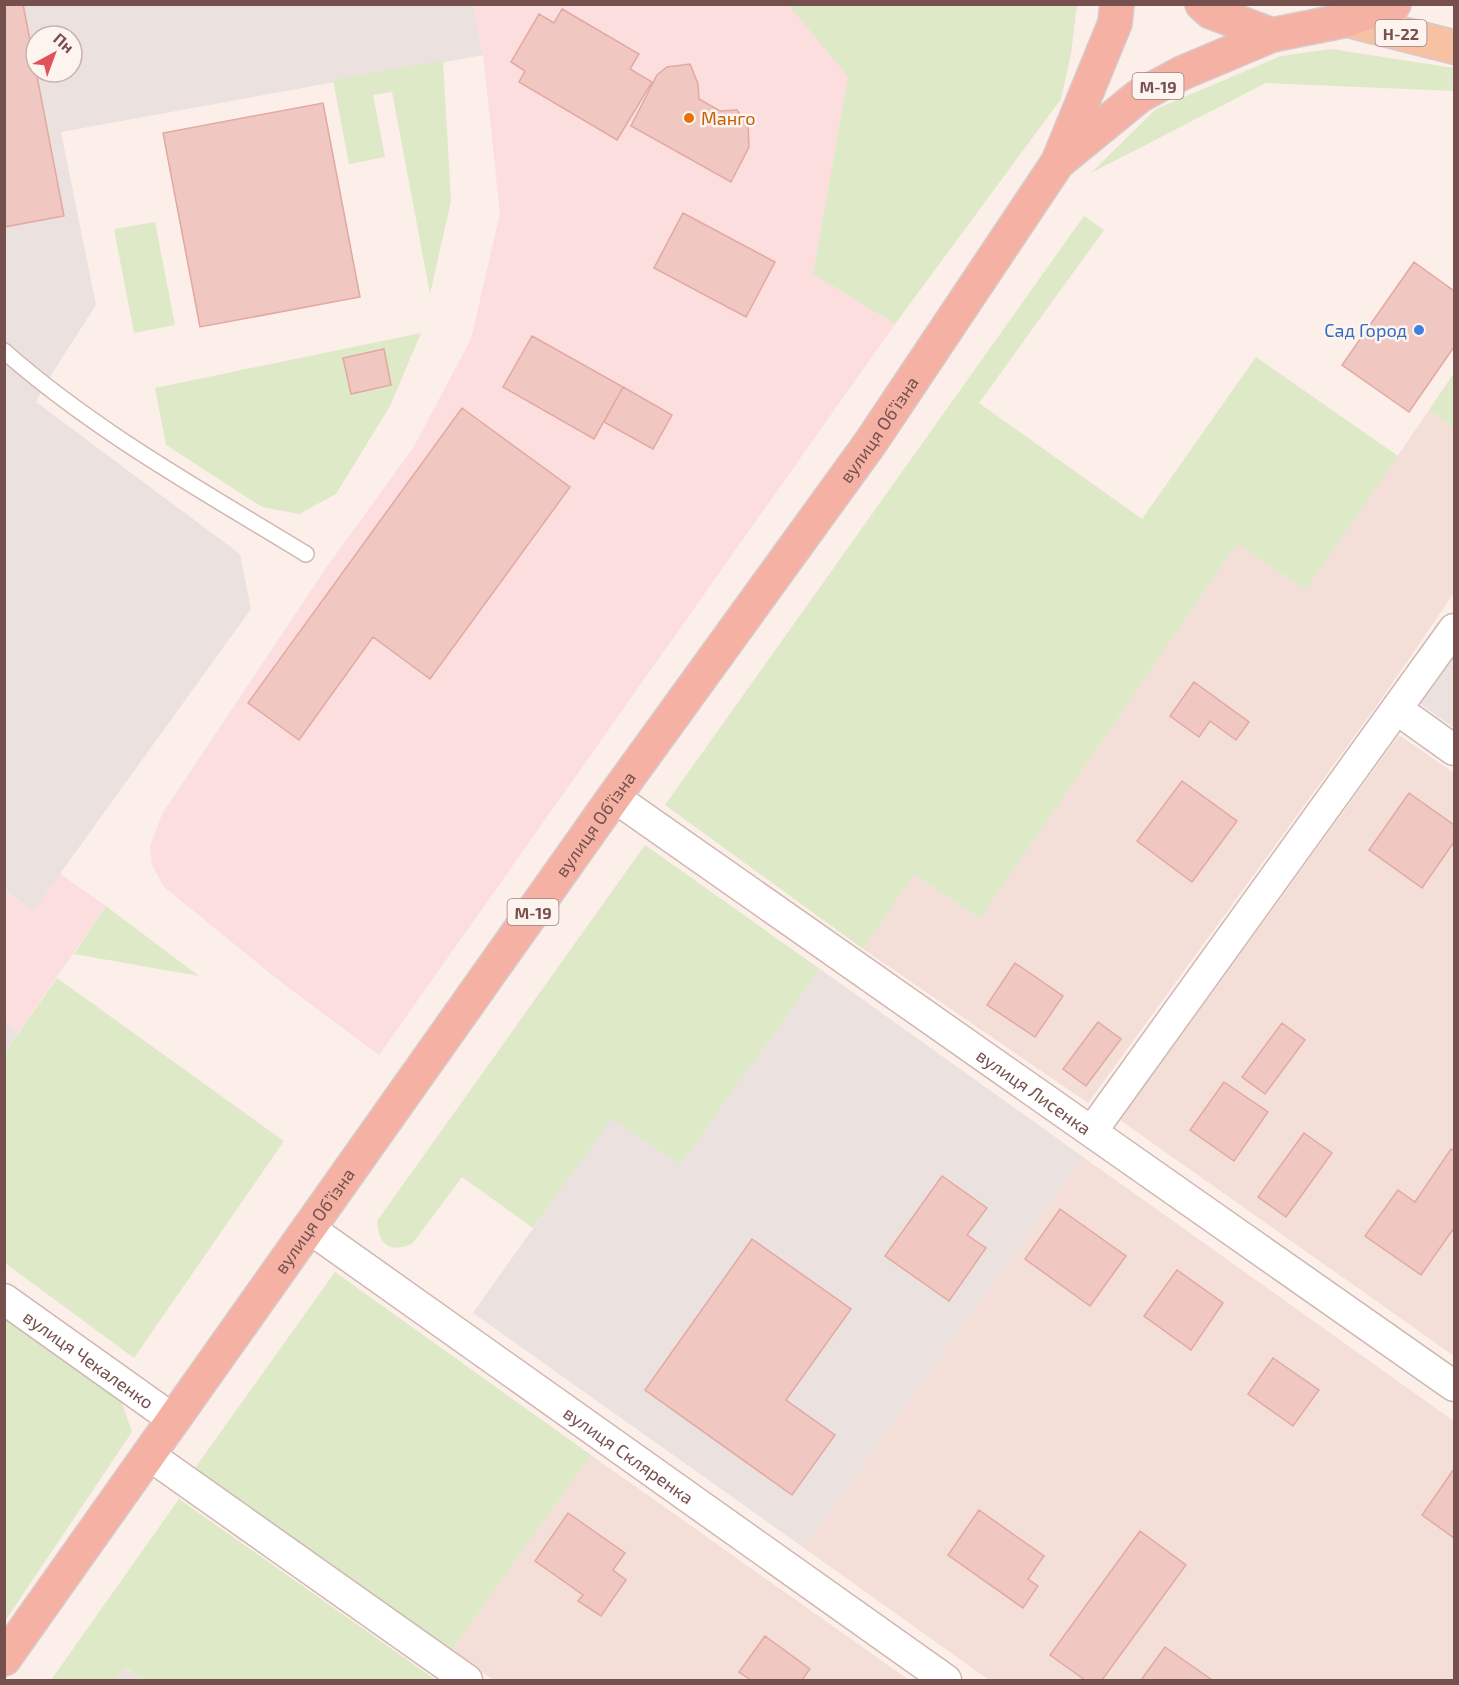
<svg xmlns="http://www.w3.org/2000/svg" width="1459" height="1685" viewBox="0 0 1459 1685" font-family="'Exo 2',sans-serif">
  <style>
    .residential { fill: #f3dfd7 }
    .commercial { fill: #fbdedd }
    .industrial { fill: #ebe1df; fill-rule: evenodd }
    .green { fill: #dee9c7 }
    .building { fill: #f0c7c1; stroke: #e2a9a2; stroke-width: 1.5 }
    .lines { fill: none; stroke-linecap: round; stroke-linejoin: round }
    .service-casing { stroke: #d0b7b1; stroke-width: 18 }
    .minor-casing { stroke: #d0b7b1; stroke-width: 33 }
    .primary-casing { stroke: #d6caca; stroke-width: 36 }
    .trunk-casing { stroke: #d6caca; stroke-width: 36 }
    .service { stroke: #fff; stroke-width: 15 }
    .minor { stroke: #fff; stroke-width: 30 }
    .primary { stroke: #f7c1a4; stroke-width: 33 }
    .trunk { stroke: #f5b2a4; stroke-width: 33 }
    .food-dot { fill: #e8710a; stroke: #fef4ef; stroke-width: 2 }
    .shop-dot { fill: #3f7fe0; stroke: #fef4ef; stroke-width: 2 }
    .labels { text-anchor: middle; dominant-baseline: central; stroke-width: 5; stroke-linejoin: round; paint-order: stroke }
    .shield { fill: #fef4ef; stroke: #9f817e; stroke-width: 1.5 }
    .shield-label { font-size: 16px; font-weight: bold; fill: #76504d }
    .food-label { font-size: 18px; fill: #c56008; stroke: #fef4ef; text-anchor: start }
    .shop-label { font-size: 18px; fill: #366cbe; stroke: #fef4ef; text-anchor: end }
    .street-label { font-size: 18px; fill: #76504d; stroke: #fef4ef }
  </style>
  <rect width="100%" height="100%" fill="#fcefe9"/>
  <path class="residential" d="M 1429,410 L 1454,428 L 1454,593 L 1380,701 L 1088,1103 L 863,949 L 914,875 L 980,919 L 1237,544 L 1306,590 Z
    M 1399,735 L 1454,773 L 1454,1356 L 1120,1120 Z
    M 1083,1157 L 1454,1421 L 1454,1680 L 989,1680 L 804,1548 Z
    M 591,1455 L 909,1680 L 493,1680 L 451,1651 Z"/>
  <path class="commercial" d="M 473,5 L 861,5 L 813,274 L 895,324 L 379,1055 L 282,983 L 164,887 L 152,865 L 150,847 L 162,814 L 326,568 L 413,448 L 471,339 L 500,213 L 483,55 Z
    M 59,873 L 106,906 L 19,1032 L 5,1022 L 4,891 L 33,911 Z"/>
  <path class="industrial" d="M 5,5 L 473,5 L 483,55 L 61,132 L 96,305 L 44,386 L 36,402 L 240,554 L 251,609 L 33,911 L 5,891 ZM 36,36 L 72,36 L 72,72 L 36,72 Z
    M 1454,653 L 1454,728 L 1419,703 Z
    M 820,969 L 1083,1157 L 804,1548 L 473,1313 L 612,1117 L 680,1165 Z
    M 5,1022 L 19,1032 L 5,1053 Z
    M 123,1667 L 144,1680 L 114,1680 Z"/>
  <path class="green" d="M 789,5 L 1077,5 L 1071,54 L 1061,99 L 895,324 L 813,274 L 848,77 Z
    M 1331,49 L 1454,68 L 1454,91 L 1266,83 L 1091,173 L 1156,109 L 1281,56 Z
    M 443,60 L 451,201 L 430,294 L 392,92 L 373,95 L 385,157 L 349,164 L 333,80 Z
    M 1084,216 L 1104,230 L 979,403 L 1142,519 L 1256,357 L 1398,456 L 1306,590 L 1237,544 L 980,919 L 914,875 L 863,949 L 665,805 Z
    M 155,222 L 175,325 L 134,333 L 114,229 Z
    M 421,333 L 390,406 L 336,494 L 299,514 L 262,507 L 166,445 L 155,388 Z
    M 1454,373 L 1454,428 L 1429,410 Z
    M 645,845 L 820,969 L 680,1165 L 612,1118 L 533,1228 L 462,1177 L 412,1244 C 389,1253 379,1245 377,1221 Z
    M 106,906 L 199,976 L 74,954 Z
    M 57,978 L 284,1141 L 134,1358 L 5,1263 L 5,1053 Z
    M 335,1272 L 591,1455 L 451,1651 L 195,1468 Z
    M 5,1313 L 117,1390 L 132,1432 L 5,1621 Z
    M 179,1499 L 436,1680 L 144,1680 L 124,1667 L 114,1680 L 51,1680 Z"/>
  <path class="building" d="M 4,4 L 23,4 L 64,216 L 4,227 Z
    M 562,9 L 639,54 L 630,69 L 652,82 L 617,140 L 519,82 L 525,71 L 511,62 L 539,14 L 554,23 Z
    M 690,64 L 698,84 L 699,99 L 720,111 L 737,110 L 748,125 L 749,147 L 731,182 L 631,126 L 657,75 L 667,67 Z
    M 323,103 L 360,297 L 200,327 L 163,133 Z
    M 683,213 L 775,262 L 746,317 L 654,268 Z
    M 1414,262 L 1454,291 L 1454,347 L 1409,412 L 1342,365 Z
    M 532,336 L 623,387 L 594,439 L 503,387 Z
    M 384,349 L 391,385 L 351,394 L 343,358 Z
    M 623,387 L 672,415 L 653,449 L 604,422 Z
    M 462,408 L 570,487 L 430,679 L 373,637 L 299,740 L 248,703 Z
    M 1194,682 L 1249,722 L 1236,740 L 1210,721 L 1199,737 L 1170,716 Z
    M 1182,781 L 1237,821 L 1192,882 L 1137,841 Z
    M 1409,793 L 1454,825 L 1454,842 L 1422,888 L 1369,850 Z
    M 1015,963 L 1063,996 L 1035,1037 L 987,1005 Z
    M 1098,1022 L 1121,1039 L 1086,1086 L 1063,1069 Z
    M 1282,1023 L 1305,1040 L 1265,1094 L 1242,1077 Z
    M 1224,1082 L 1268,1112 L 1234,1161 L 1190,1130 Z
    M 1304,1133 L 1332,1153 L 1286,1217 L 1258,1197 Z
    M 1451,1149 L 1454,1151 L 1454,1228 L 1421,1275 L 1365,1236 L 1398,1190 L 1415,1202 Z
    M 942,1176 L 987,1208 L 967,1235 L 986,1248 L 949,1301 L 885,1256 Z
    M 1060,1209 L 1126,1256 L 1090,1306 L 1025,1259 Z
    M 752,1239 L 851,1309 L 786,1400 L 835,1435 L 792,1495 L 645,1390 Z
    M 1177,1270 L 1223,1303 L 1191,1350 L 1144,1316 Z
    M 1273,1358 L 1319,1390 L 1293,1426 L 1248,1394 Z
    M 1454,1469 L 1454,1538 L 1422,1515 Z
    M 979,1510 L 1044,1556 L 1028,1579 L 1038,1586 L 1023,1608 L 948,1555 Z
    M 568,1513 L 625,1553 L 613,1570 L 626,1580 L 601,1616 L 578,1601 L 583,1595 L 535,1561 Z
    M 1140,1531 L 1186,1565 L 1102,1680 L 1085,1680 L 1050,1655 Z
    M 765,1636 L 810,1669 L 802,1680 L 751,1680 L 739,1672 Z
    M 1165,1647 L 1212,1680 L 1141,1680 Z"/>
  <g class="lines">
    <defs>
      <path id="service" d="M 4,351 C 96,432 203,491 306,554"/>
      <g id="minor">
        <path d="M 1398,710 L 1454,750"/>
        <path id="s1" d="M 614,797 L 1454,1386"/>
        <path d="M 1092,1131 L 1454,629"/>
        <path id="s2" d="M 309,1228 L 946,1680"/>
        <path id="s3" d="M 4,1299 L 174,1420"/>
        <path d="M 149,1455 L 467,1680"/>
      </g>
      <path id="primary" d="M 1347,20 L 1454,47"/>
      <g id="trunk">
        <path d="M 1202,4 L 1211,12 L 1272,35"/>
        <path d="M 1062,159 L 1139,96 L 1182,73 L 1272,35 L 1347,20 L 1394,4"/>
        <path id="s4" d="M 4,1659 L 614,797 L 871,442 L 1058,162 L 1115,23 L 1117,4"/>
      </g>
    </defs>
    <use href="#service" class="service-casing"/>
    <use href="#minor" class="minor-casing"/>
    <use href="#primary" class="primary-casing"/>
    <use href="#trunk" class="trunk-casing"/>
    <use href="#service" class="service"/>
    <use href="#minor" class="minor"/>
    <use href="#primary" class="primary"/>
    <use href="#trunk" class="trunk"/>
  </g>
  <circle class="food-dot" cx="689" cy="118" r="6"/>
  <circle class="shop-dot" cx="1419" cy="330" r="6"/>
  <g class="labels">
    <g class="shield">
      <rect x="1375.5" y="20" width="51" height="26" rx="4.5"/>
      <rect x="1132.5" y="73" width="51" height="26" rx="4.5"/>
      <rect x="507.5" y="899" width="51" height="26" rx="4.5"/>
    </g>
    <g class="shield-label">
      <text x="1401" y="33">Н-22</text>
      <text x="1158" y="86">М-19</text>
      <text x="533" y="912">М-19</text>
    </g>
    <g class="food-label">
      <text x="701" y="118">Манго</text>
    </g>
    <g class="shop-label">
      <text x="1407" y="330">Сад Город</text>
    </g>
    <g class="street-label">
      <text stroke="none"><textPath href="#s4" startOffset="1509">вулиця Об’їзна</textPath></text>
      <text stroke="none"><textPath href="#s4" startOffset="1023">вулиця Об’їзна</textPath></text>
      <text stroke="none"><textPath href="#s1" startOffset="513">вулиця Лисенка</textPath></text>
      <text stroke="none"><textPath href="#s4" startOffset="537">вулиця Об’їзна</textPath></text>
      <text stroke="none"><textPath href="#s3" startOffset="104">вулиця Чекаленко</textPath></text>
      <text stroke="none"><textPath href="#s2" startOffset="392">вулиця Скляренка</textPath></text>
    </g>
  </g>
  <rect width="1459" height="1685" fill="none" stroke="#76504d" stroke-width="12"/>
  <g transform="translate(54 54) rotate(41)"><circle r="28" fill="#fef4ef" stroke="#c8b2ae" stroke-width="1.5"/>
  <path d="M0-4.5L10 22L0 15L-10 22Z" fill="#e1535a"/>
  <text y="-9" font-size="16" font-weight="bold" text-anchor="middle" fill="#76504d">Пн</text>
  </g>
</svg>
